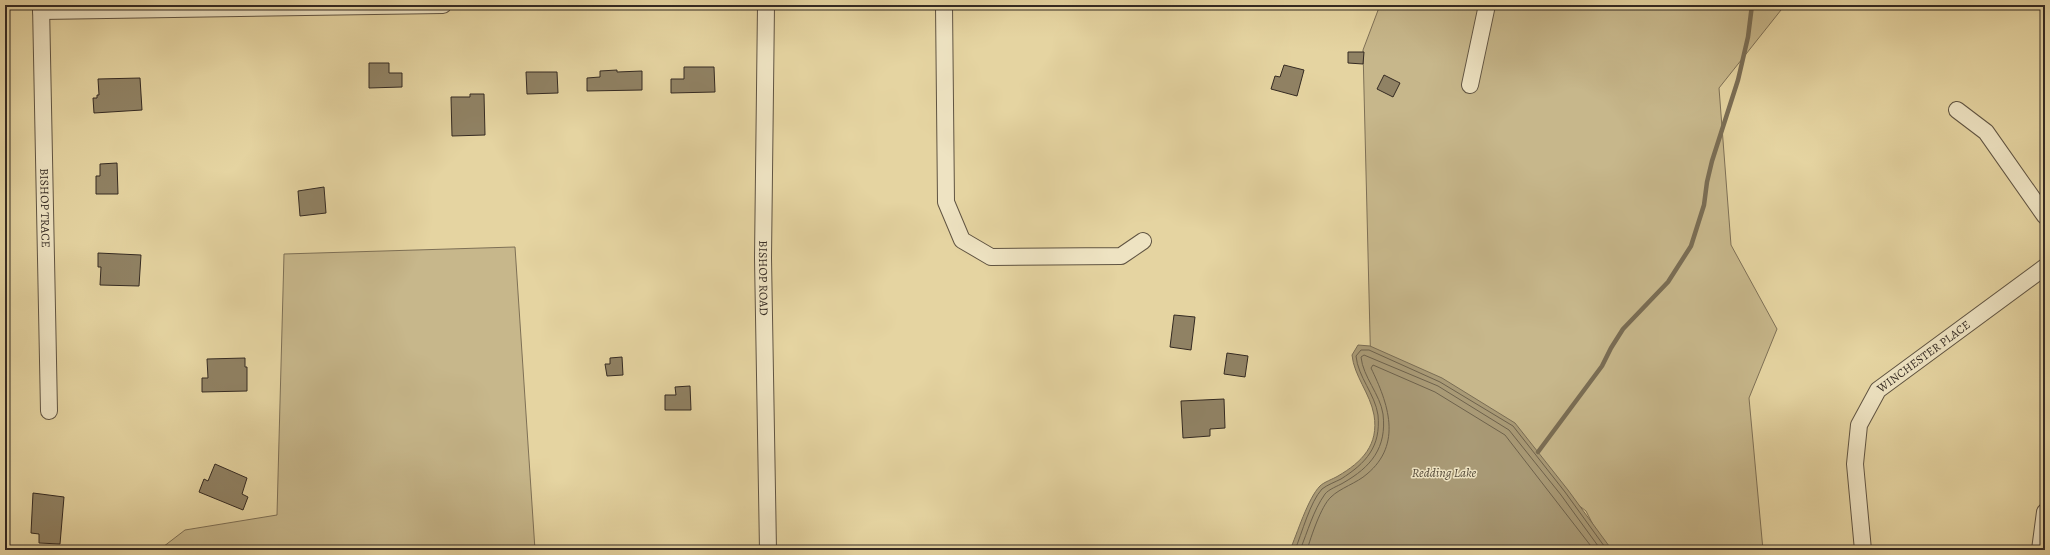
<svg xmlns="http://www.w3.org/2000/svg" width="2050" height="555" viewBox="0 0 2050 555" font-family="Alegreya,serif">
  <style>
    .green { fill: #c7b78b; stroke: #7e7056 }
    .water { fill: #a99a76; stroke: #7a6d54 }
    .lines { fill: none; stroke-linecap: round; stroke-linejoin: round }
    .shore { stroke: #6e624c; stroke-width: 1 }
    .stream { stroke: #7a6d54; stroke-width: 4.5 }
    .building { fill: #908264; stroke: #342a22 }
    .minor-casing { stroke: #605442; stroke-width: 18 }
    .minor { stroke: #eee3c2; stroke-width: 16 }
    .labels { text-anchor: middle; dominant-baseline: central; stroke-width: 3; stroke-linejoin: round; paint-order: stroke }
    .street-label { font-size: 12px; fill: #342a22; stroke: #eee3c2 }
    .water-label { font-size: 13px; font-style: italic; fill: #574c3b; stroke: #eee3c2 }
  </style>
  <rect width="100%" height="100%" fill="#e5d4a1"/>
  <filter id="stains"><feTurbulence type="fractalNoise" baseFrequency=".005" numOctaves="4"/><feColorMatrix values="0 0 0 0 .2 0 0 0 0 .09 0 0 0 0 .02 0 0 0 .5 -.17"/></filter>
  <radialGradient id="worn" r=".72"><stop offset=".6" stop-color="#630" stop-opacity="0"/><stop offset="1" stop-color="#630" stop-opacity=".3"/></radialGradient>
  <path class="green" d="M 1380,5 L 1785,5 L 1719,88 L 1731,245 L 1777,329 L 1749,398 L 1763,550 L 1606,550 L 1586,511 L 1527,465 L 1371,375 L 1363,50 Z
    M 515,247 L 535,550 L 159,550 L 185,530 L 277,515 L 284,254 Z"/>
  <path class="water" d="M 1358,345 L 1370,346 L 1442,378 L 1515,423 L 1568,490 L 1612,550 L 1290,550 C 1297,534 1308,498 1320,486 C 1324,482 1333,479 1338,476 C 1362,462 1379,445 1374,415 C 1370,393 1354,376 1352,355 Z"/>
  <g class="lines">
    <path class="shore" d="M 1295,550 C 1302,533 1310,502 1322,489 C 1327,485 1335,482 1341,479 C 1366,463 1381,447 1378,415 C 1375,394 1358,377 1356,356 L 1361,350 L 1369,350 L 1440,382 L 1513,426 L 1565,492 L 1607,550
      M 1300,550 C 1308,531 1313,511 1325,494 C 1329,489 1338,486 1343,483 C 1371,467 1387,448 1383,414 C 1380,394 1363,377 1361,357 L 1364,355 L 1438,386 L 1509,430 L 1561,495 L 1601,550
      M 1307,550 C 1311,537 1321,506 1331,497 C 1340,488 1357,483 1367,474 C 1403,444 1388,403 1371,368 L 1373,365 L 1435,392 L 1505,435 L 1594,550"/>
    <path class="stream" d="M 1538,452 L 1602,366 L 1611,348 L 1623,329 L 1668,282 L 1691,246 L 1704,205 L 1707,182 L 1712,161 L 1738,80 L 1748,37 L 1752,5"/>
  </g>
  <path class="building" d="M 1348,52 L 1364,52 L 1363,64 L 1348,63 Z
    M 369,63 L 389,63 L 389,73 L 402,73 L 402,87 L 369,88 Z
    M 1284,65 L 1304,70 L 1297,96 L 1271,89 L 1275,76 L 1280,77 Z
    M 684,67 L 714,67 L 715,92 L 671,93 L 671,79 L 684,79 Z
    M 617,70 L 617,72 L 642,71 L 642,90 L 587,91 L 587,78 L 600,77 L 600,71 Z
    M 526,72 L 557,72 L 558,93 L 527,94 Z
    M 1384,75 L 1400,83 L 1393,97 L 1377,89 Z
    M 140,78 L 142,110 L 94,113 L 93,98 L 97,98 L 97,95 L 99,95 L 98,79 Z
    M 470,94 L 484,94 L 485,135 L 452,136 L 451,97 L 470,97 Z
    M 117,163 L 118,194 L 96,194 L 96,176 L 100,176 L 100,164 Z
    M 324,187 L 326,213 L 300,216 L 298,191 Z
    M 98,253 L 141,255 L 139,286 L 100,285 L 101,267 L 98,267 Z
    M 1174,315 L 1195,317 L 1191,350 L 1170,347 Z
    M 1227,353 L 1248,356 L 1245,377 L 1224,374 Z
    M 622,357 L 623,375 L 607,376 L 605,364 L 610,364 L 610,358 Z
    M 245,358 L 245,367 L 247,367 L 247,391 L 202,392 L 202,378 L 208,378 L 207,359 Z
    M 690,386 L 691,410 L 665,410 L 665,395 L 676,395 L 675,387 Z
    M 1224,399 L 1225,428 L 1210,429 L 1210,436 L 1183,438 L 1181,401 Z
    M 215,464 L 247,478 L 242,494 L 248,497 L 243,510 L 199,492 L 204,479 L 208,481 Z
    M 33,493 L 64,497 L 60,544 L 39,543 L 39,534 L 31,533 Z"/>
  <g class="lines">
    <defs>
      <g id="minor">
        <path id="s1" d="M 41,5 L 49,411"/>
        <path id="s2" d="M 766,5 L 763,258 L 768,550"/>
        <path d="M 944,5 L 946,202 L 962,240 L 991,257 L 1121,256 L 1143,241"/>
        <path d="M 41,11 L 443,5"/>
        <path d="M 1470,85 L 1487,5"/>
        <path d="M 1957,110 L 1986,132 L 2045,216"/>
        <path id="s3" d="M 1863,550 L 1855,464 L 1859,425 L 1878,390 L 2045,267"/>
        <path d="M 2040,550 L 2045,512"/>
      </g>
    </defs>
    <use href="#minor" class="minor-casing"/>
    <use href="#minor" class="minor"/>
  </g>
  <g class="labels">
    <g class="street-label">
      <text stroke="none"><textPath href="#s1" startOffset="203">BISHOP TRACE</textPath></text>
      <text stroke="none"><textPath href="#s2" startOffset="273">BISHOP ROAD</textPath></text>
      <text stroke="none"><textPath href="#s3" startOffset="222">WINCHESTER PLACE</textPath></text>
    </g>
    <g class="water-label">
      <text x="1444" y="472">Redding Lake</text>
    </g>
  </g>
  <rect width="2050" height="555" fill="none" stroke="#e5d4a1" stroke-width="20"/>
  <rect x="6" y="6" width="2038" height="543" fill="none" stroke="#342a22" stroke-width="2"/>
  <rect x="10" y="10" width="2030" height="535" fill="none" stroke="#342a22"/>
  <rect width="100%" height="100%" filter="url(#stains)"/>
  <rect width="100%" height="100%" fill="url(#worn)"/>
</svg>
